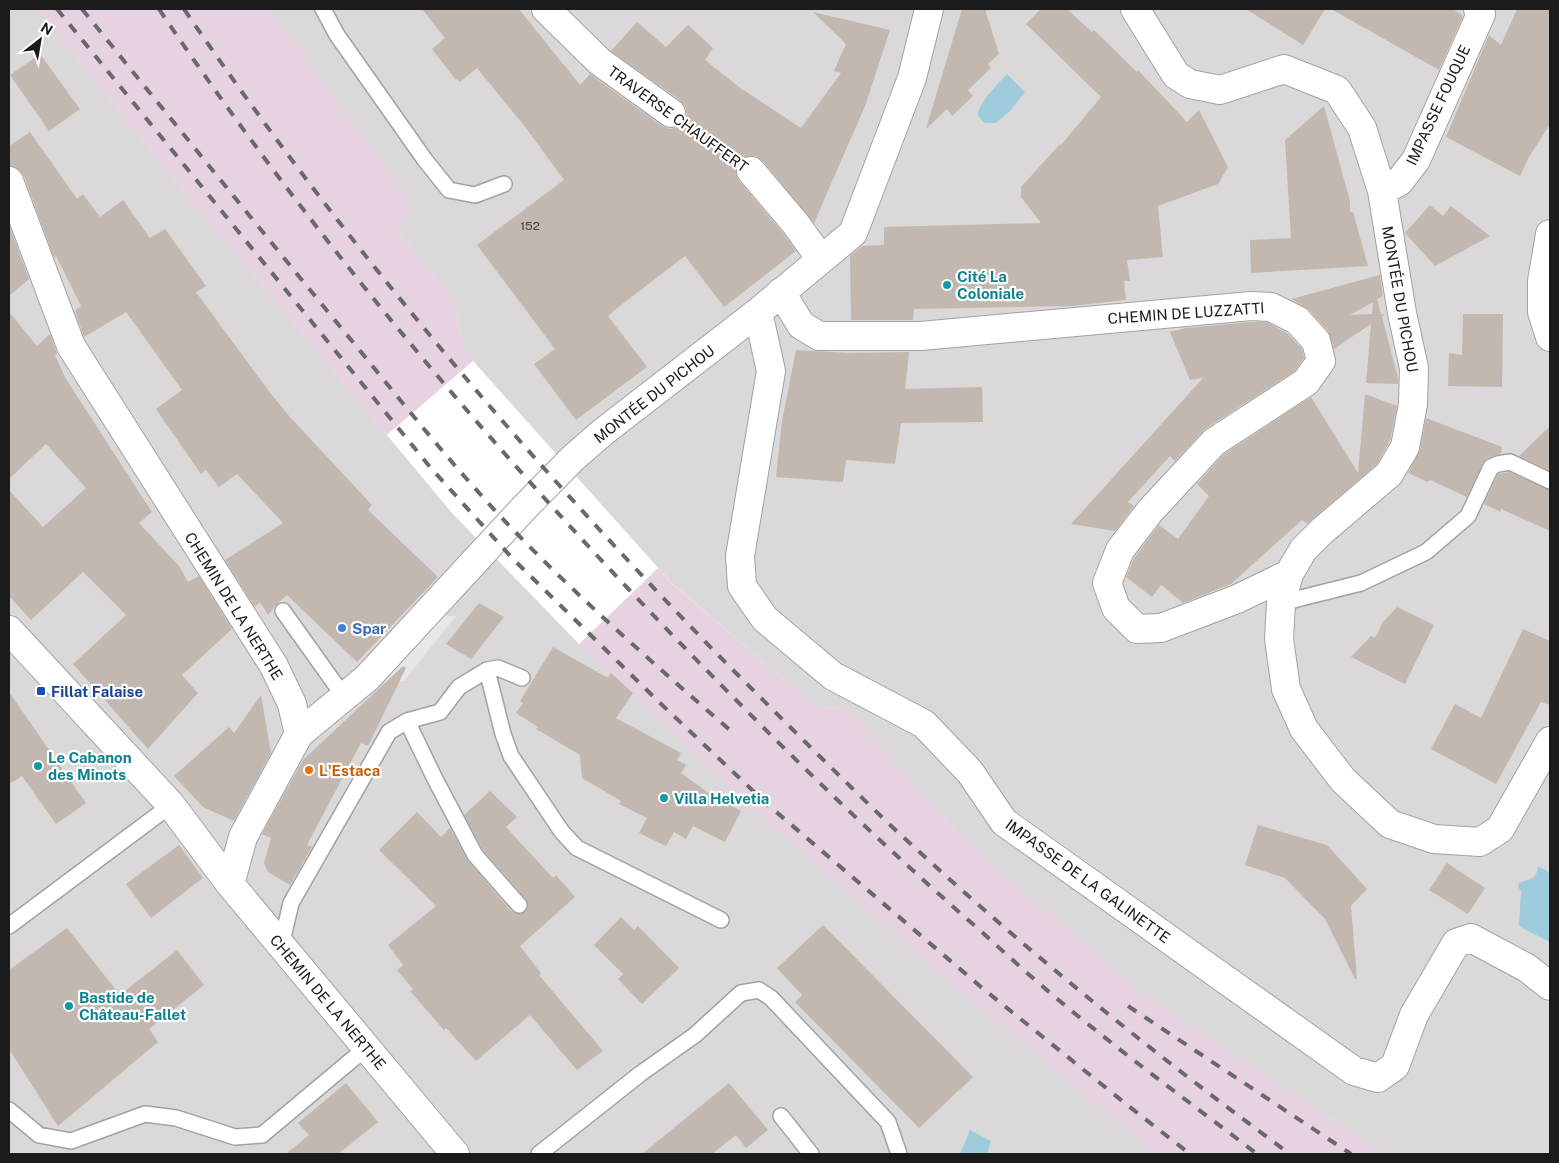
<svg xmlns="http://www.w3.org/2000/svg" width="1559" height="1163" font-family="'Public Sans',sans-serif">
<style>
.residential{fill:#dad8d8}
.industrial{fill:#e7d2e2}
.parking{fill:#e7e7e7}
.water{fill:#9fccdd}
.pier{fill:#fff}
.building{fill:#c2b8b0;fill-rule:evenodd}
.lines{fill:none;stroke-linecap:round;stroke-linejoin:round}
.lane-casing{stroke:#a2a2a2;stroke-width:18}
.street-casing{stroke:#a2a2a2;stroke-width:30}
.path{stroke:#fd7861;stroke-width:3;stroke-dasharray:2.5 2.5;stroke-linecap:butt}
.lane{stroke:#fff;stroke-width:15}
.street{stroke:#fff;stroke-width:28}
.rail{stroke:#696969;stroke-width:4;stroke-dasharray:10 10;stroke-linecap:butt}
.culture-dot{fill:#0f9aa8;stroke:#fff;stroke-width:2}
.shop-dot{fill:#3f7fe0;stroke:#fff;stroke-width:2}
.transit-dot{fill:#1a4fb4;stroke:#fff;stroke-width:2}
.food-dot{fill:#e8710a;stroke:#fff;stroke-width:2}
.labels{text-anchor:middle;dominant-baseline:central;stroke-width:4.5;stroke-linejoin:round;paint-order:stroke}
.number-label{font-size:12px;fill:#454240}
.street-label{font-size:15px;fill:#1b1b1b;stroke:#fff}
.culture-label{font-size:15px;font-weight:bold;fill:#0d838f;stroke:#fff;text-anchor:start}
.shop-label{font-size:15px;font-weight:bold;fill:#366cbe;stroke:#fff;text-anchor:start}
.transit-label{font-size:15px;font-weight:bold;fill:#164399;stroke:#fff;text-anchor:start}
.food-label{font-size:15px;font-weight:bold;fill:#c56008;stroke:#fff;text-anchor:start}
</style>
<rect width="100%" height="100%" fill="#edeae0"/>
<path class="residential" d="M9,9H37L187,196L452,513L594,659L751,807L951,984L1155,1154H9Z
M270,9H1550V1154H1386L1140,991L971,846L847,708L817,707L672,583L465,352L453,300L395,226Z"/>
<path class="industrial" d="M37,9H270L406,195L412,213L395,226L453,300L465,352L671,583L817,707L847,708L971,846L1140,991L1386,1154H1155L951,984L751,807L594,659L452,513L187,196Z"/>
<path class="parking" d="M426,615L456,616L404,681L367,678Z"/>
<path class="water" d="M1007,74L1025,92L1010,111L996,123H984L978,116C977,104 999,83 1007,74Z
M1538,866L1550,873V942L1524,929L1519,925L1521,891L1518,887L1519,883C1529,879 1537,880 1538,866Z
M970,1130L991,1141L987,1154H960Z"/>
<path class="pier" d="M473,361L658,568L579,644L452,513L387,435Z"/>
<path class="building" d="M422,9H519L580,85L590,74L662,126L670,129L678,127L684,122L687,114L685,106L680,100L611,51L637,22L666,47L688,25L713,48L705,60L739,87L801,128L841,73L834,71L846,44L813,12L890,30L865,106L814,223L763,161L756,156H749L741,159L737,165L736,173L739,181L783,233L796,251L724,307L685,256L612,312V313L608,316L647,367L576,420L534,364L555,349L477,245L564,180L526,128L477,68L460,82L457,79L456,80L432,49L445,38Z
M962,9H985L999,54L988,64L991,68L968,90L973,96L952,116L947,109L926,129Z
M1041,9H1067L1092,32L1094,30L1137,72L1138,70L1187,122L1199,110L1228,167L1218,184L1158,206L1163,257L1127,260L1130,281H1124L1126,300L1072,306L914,309L913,320H851L850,256L862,246L884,245V227L1041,223L1021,197V187L1060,144L1061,145L1101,97L1026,24Z
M1246,9H1325L1303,45Z
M1331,9H1453L1463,16L1439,70Z
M1517,9H1550V124L1529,157L1520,176L1446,137L1489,35L1501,45Z
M40,54L80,109L49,131L10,75Z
M1324,106L1350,201V212H1353L1368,266L1251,273L1250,240L1291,238L1285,140Z
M30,132L77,199L83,194L100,217L123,200L150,238L165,229L206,286L196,292L268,390L289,416L372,505L368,510L438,577L357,662L287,595L277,604L268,615L260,602L255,607L225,560L283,523L237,474L219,487L206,470L201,474L156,409L182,390L126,312L84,337L75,311L81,306L56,256L54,258L24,176L18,169L9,166V146Z
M1430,205L1443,216L1451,206L1490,236L1435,266L1405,233Z
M9,225L29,279L9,296Z
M1380,275L1383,296L1377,299L1381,314H1385L1382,317L1398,378V384L1366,383L1371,324L1334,349L1328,331L1308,309L1291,299ZM1373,302L1372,314L1350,315Z
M9,312L37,346L50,334L57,354L55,355L66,379L152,512L139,523L179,566L188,582L199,576L232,629L182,675L198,693L148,749L73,664L126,615L83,572L31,620L9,596V490L43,527L86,488L46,444L9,479Z
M1463,314H1503L1502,387L1448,386L1449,353L1462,355Z
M1251,322H1267L1287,333L1302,349L1304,358L1295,371L1205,429L1175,461L1170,456L1128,502L1134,506L1115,531L1071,524L1203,378L1190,380L1170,332L1186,328Z
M796,350L851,353L909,352L905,389L982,387L983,422L901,423L895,464L846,460L843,482L776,477L782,421Z
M1365,394L1397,406L1390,441L1377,464L1307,524L1302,520L1231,584L1183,603L1161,585L1152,597L1126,577L1134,558L1159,525L1178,539L1209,496L1197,484L1224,454L1311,397L1358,473Z
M1426,418L1502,447L1501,454L1487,458L1483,463L1467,497L1430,480L1428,482L1408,473L1420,450Z
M1550,426V471L1519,456Z
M1509,472L1550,490V531L1501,509V512L1484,504L1498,474Z
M479,603L504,617L471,659L446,644Z
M1397,607L1434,625L1405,684L1351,657L1371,636L1375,638L1383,622Z
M1523,629L1550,641V705L1541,702L1496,784L1431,749L1455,704L1481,718Z
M553,647L608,678L611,673L633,693L616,718L681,753L677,760L686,765L681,773L710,794L741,811L725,842L693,826L686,839L674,832L666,846L639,833L647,818L619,804L621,801L582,778L580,755L536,729L538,727L516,713L523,703L520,701Z
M403,666L406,668L368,746L361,743L307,845L312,847L290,885L268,872L264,863L271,838L262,834L303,760Z
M9,692L86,803L56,824L22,776L9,784Z
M261,695L271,753L234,821L203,807L174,776L229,727L234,733Z
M490,791L517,817L506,827L553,878L556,875L575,897L520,946L541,973L539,975L603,1051L577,1070L530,1015L476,1061L446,1028L444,1030L410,991L413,989L397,970L403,965L388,945L436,906L379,850L417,812L441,837L450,828L468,861L512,912L521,914L528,908V904L526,899L483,850L464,815Z
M1258,825L1327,845L1367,889L1351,906L1357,979H1355L1325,919L1285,878L1245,865Z
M179,845L203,878L151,918L126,884Z
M1447,863L1485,888L1468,914L1429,890Z
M621,917L634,930L638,926L679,968L642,1004L618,979L623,974L594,945Z
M823,925L973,1077L919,1128L795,1002L802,995L777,968Z
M67,928L120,995L177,950L204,985L149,1029L158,1042L58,1126L9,1049V970Z
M346,1083L378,1122L338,1154H286L309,1135L298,1123Z
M729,1083L768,1130L746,1148L736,1135L712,1154H642Z"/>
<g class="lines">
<defs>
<path id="lane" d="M323,9L337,35L425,160L449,190L475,195L504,184
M1281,603L1361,583L1426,552L1468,516L1491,467L1498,464L1510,462L1550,481
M283,611L345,698
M487,670L503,734L511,756L562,832L577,848L721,920
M407,721L434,777L475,855L519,905
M9,926L171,805
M281,946L291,903L389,732L407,721L440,712L459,687L487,670L498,668L522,678
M9,1110L39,1135L71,1141L145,1114L176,1118L235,1137L262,1135L366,1048
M781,1116L811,1154
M539,1154L640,1074L695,1035L741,993L759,990L771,998L888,1122L899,1154"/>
<path id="street" d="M546,9L599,61L671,113
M1135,9L1176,75L1190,84L1220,90L1284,69L1337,90L1362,128L1382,191L1402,313L1414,368L1413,404L1405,447L1389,474L1322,531L1303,550L1289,574L1281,603L1279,639L1286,689L1304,729L1343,780L1390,824L1434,839L1480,842L1500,829L1550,741
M751,171L795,223L821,259
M9,181L71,346L274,666L292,704L299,734L243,837L230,884
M1382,191L1399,182L1416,160L1481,14L1478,9
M1550,234L1542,281V312L1550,337
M781,292L801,325L819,336H921L1251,306L1271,307L1297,320L1316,341L1321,361L1306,382L1214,442L1150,511L1120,550L1107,583L1116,608L1137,629L1161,628L1237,599L1289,574
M758,312L771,371L740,556L742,586L765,619L833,676L924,724L970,772L1004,822L1354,1071L1378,1078L1395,1066L1414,1015L1456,943L1471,938L1527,968L1550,986
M9,630L171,805L230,884L455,1154
M299,734L367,678L524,508L573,458L603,432L758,312L853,233L912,78L929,9"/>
</defs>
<use href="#lane" class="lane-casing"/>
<use href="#street" class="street-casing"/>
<path class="path" d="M697,131L725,151"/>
<use href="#lane" class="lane"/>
<use href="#street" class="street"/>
<path class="rail" d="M57,9L430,467L513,559L660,703L767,804L981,987L1126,1104L1190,1154
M82,9C167,114 252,219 338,324C399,398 458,474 526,543C591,609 661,670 731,731
M159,9C327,259 526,489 738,702C817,782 898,859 983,933C1020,967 1058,1001 1098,1032C1150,1074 1204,1113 1257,1154
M184,9C344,244 528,461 727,664C780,717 833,770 887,822C1013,940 1151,1052 1290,1154
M1128,1006L1351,1154"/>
</g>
<g class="culture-dot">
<circle cx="947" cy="285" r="5"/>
<circle cx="38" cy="766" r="5"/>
<circle cx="664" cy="798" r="5"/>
<circle cx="69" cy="1006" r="5"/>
</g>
<circle class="shop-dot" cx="342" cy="628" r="5"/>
<rect class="transit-dot" x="36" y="686" width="10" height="10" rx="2.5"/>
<circle class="food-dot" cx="309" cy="770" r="5"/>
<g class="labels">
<g class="number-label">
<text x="530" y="226">152</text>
</g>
<g class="street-label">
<text transform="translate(1438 105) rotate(-65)">IMPASSE FOUQUE</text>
<text transform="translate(678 119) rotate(36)">TRAVERSE CHAUFFERT</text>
<text transform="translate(1400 299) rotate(80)">MONTÉE DU PICHOU</text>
<text transform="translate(1186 313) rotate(-4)">CHEMIN DE LUZZATTI</text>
<text transform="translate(654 394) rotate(-38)">MONTÉE DU PICHOU</text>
<text transform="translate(234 606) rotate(58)">CHEMIN DE LA NERTHE</text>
<text transform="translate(1088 881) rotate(36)">IMPASSE DE LA GALINETTE</text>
<text transform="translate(328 1002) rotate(50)">CHEMIN DE LA NERTHE</text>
</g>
<g class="culture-label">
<text x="957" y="276">Cité La<tspan x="957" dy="17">Coloniale</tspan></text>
<text x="48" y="757">Le Cabanon<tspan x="48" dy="17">des Minots</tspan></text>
<text x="674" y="798">Villa Helvetia</text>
<text x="79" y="997">Bastide de<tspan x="79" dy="17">Château-Fallet</tspan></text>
</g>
<g class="shop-label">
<text x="352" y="628">Spar</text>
</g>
<g class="transit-label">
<text x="51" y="691">Fillat Falaise</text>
</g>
<g class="food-label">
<text x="319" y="770">L'Estaca</text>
</g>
</g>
<rect width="1559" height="1163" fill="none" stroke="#1b1b1b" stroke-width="20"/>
<g transform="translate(40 40) rotate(31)" stroke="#ffffff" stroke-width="4" paint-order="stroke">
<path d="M0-4L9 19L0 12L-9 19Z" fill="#1b1b1b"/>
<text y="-8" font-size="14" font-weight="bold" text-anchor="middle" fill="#1b1b1b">N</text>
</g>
</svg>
